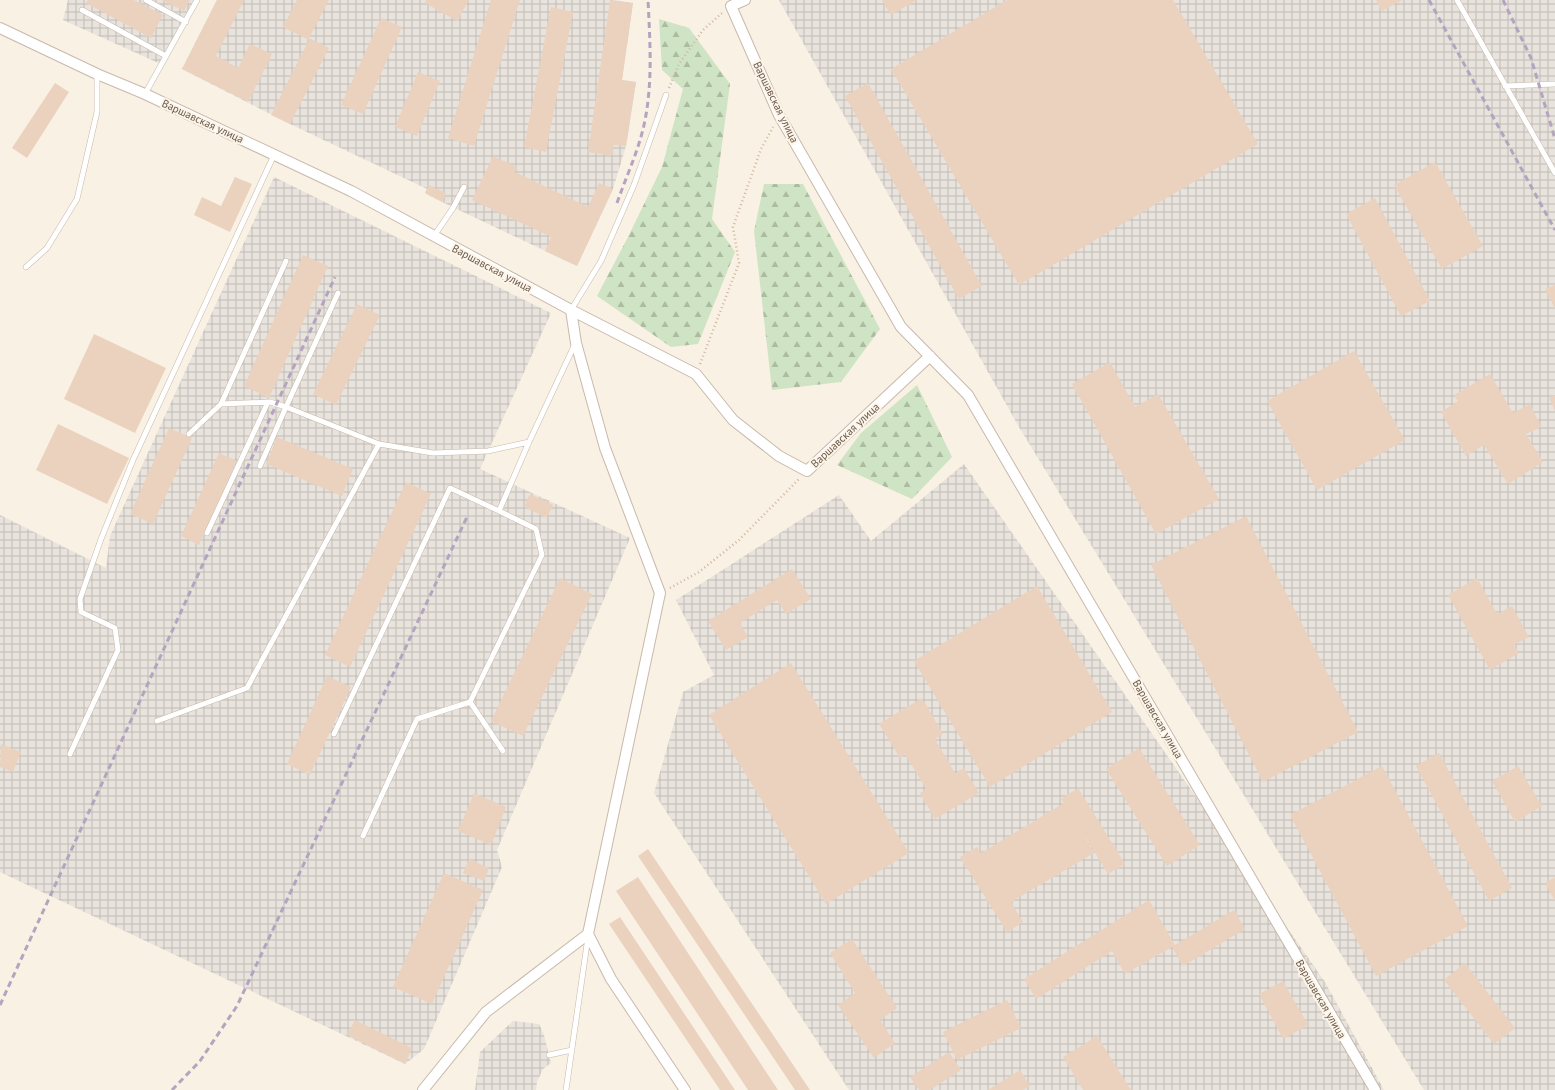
<svg xmlns="http://www.w3.org/2000/svg" width="1555" height="1090" font-family="'PT Sans',sans-serif">
<style>
.industrial{fill:url(#industrial-grid)}
.forest{fill:url(#forest-firs)}
.building{fill:#ebd2be}
.lines{fill:none;stroke-linecap:round;stroke-linejoin:round}
.service-casing{stroke:#c8b9ac;stroke-width:6}
.minor-casing{stroke:#c8b9ac;stroke-width:12}
.path{stroke:#cfb6a2;stroke-width:2.5;stroke-dasharray:1 3;stroke-linecap:butt}
.service{stroke:#fff;stroke-width:5}
.minor{stroke:#fff;stroke-width:10}
.rail{stroke:#b4a4c0;stroke-width:3;stroke-dasharray:6 4;stroke-linecap:butt}
.labels{text-anchor:middle;dominant-baseline:central;stroke-width:4;stroke-linejoin:round;paint-order:stroke}
.street-label{font-size:11px;fill:#6d5a4d;stroke:#fcf5e9}
</style>
<defs>
<pattern id="industrial-grid" width="8" height="8" patternUnits="userSpaceOnUse"><rect width="8" height="8" fill="#e8e3dd"/><path d="M0 4h8M4 0v8" fill="none" stroke="#c0bbb5"/></pattern>
<pattern id="forest-firs" width="22" height="20" patternUnits="userSpaceOnUse"><rect width="22" height="20" fill="#cfe4c4"/><path d="M5 1l3.5 6h-7zM16 11l3.5 6h-7z" fill="#acbca1"/></pattern>
</defs>
<rect width="100%" height="100%" fill="#f9f1e3"/>
<path class="industrial" d="M68,0H195L163,65L63,20Z
M217,0H614L633,3L622,80L636,82L626,146L613,189L577,266L442,202L425,193L427,189L290,124L182,69Z
M779,0H1555V1090H1424L1019,427Z
M274,177L551,313L480,469L630,538L497,850L502,867L424,1049L405,1064L0,872V515L106,568L110,536Z
M964,464L1325,982L1384,1090H849L654,793L683,692L714,675L676,600L839,495L871,541Z
M513,1021L539,1024L544,1035L551,1063L543,1069L537,1082L536,1090H475L480,1052Z"/>
<path class="forest" d="M659,19L689,28L730,84L712,219L735,252L698,344L671,347L597,296L627,239L662,167L683,89L662,70Z
M764,184H803L880,329L841,382L772,390L754,231Z
M917,385L952,457L912,499L837,465L861,433Z"/>
<path class="building" d="M88,0H134L163,15L151,38L86,3Z
M162,0H190L184,11Z
M217,0H244L216,56L238,68L250,44L272,54L248,102L182,69Z
M297,0H329L309,38L329,48L290,124L271,115L309,40L283,27Z
M426,0H469L457,21L425,3Z
M491,0H520L474,146L448,138Z
M610,0L633,3L622,80L636,82L626,146L613,145L612,156L588,152Z
M884,0H917L891,15L882,1Z
M1007,0H1173L1258,144L1019,285L891,69Z
M1376,0H1402L1382,11Z
M551,7L573,12L546,152L524,147Z
M381,18L402,27L363,114L341,105Z
M418,72L440,81L417,136L395,127Z
M55,83L69,92L27,158L12,148Z
M868,83L982,286L959,299L845,96Z
M493,156L517,167L515,172L588,207L599,183L613,189L577,266L545,251L551,237L472,200Z
M1435,162L1483,246L1442,269L1394,185Z
M235,177L252,184L230,232L194,215L202,197L221,206Z
M429,185L446,193L442,202L425,193Z
M1375,198L1430,301L1401,316L1346,214Z
M303,255L328,266L269,398L244,386Z
M1555,285V309L1545,289Z
M357,304L380,315L336,405L313,394Z
M94,334L166,368L135,433L64,399Z
M1354,351L1405,440L1317,490L1267,401Z
M1110,362L1135,407L1158,394L1219,499L1156,534L1072,384Z
M1490,374L1513,413L1530,404L1541,427L1526,434L1543,462L1508,484L1484,445L1466,456L1441,412L1458,401L1454,395Z
M1555,395V411L1549,398Z
M58,424L129,458L107,504L36,470Z
M169,428L192,438L153,524L130,514Z
M277,437L353,469L342,496L266,464Z
M219,453L237,461L199,545L181,536Z
M406,482L431,494L350,667L325,655Z
M530,494L553,505L547,518L524,507Z
M1246,516L1358,732L1263,782L1151,565Z
M792,569L811,599L786,614L777,600L740,623L748,637L726,650L708,621Z
M560,578L592,594L523,736L491,721Z
M1477,578L1497,614L1512,606L1529,637L1514,645L1519,653L1490,670L1448,595Z
M1037,586L1112,712L990,787L914,661Z
M791,663L909,853L826,904L709,715Z
M327,676L351,687L310,775L287,764Z
M922,698L943,734L935,739L955,773L964,768L979,793L935,819L920,793L926,789L905,754L900,758L879,724Z
M1,744L21,752L13,772L0,767Z
M1139,748L1200,845L1167,866L1106,769Z
M1439,753L1512,888L1489,901L1416,766Z
M1382,766L1468,926L1376,976L1290,815Z
M1518,766L1542,806L1515,822L1492,781Z
M1078,788L1125,864L1108,874L1083,833L1094,853L1011,902L1023,922L1007,932L960,857L977,847L981,853L1064,803L1061,799Z
M474,793L506,807L491,845L458,831Z
M648,849L810,1090H795L638,856Z
M469,859L489,868L484,881L463,873Z
M444,873L483,890L432,1004L393,987Z
M638,877L778,1090H748L616,891Z
M1555,877V901L1545,883Z
M1149,900L1175,945L1234,910L1245,929L1183,966L1172,947L1125,974L1112,951L1036,999L1024,979Z
M620,917L735,1090H720L609,924Z
M852,939L897,1008L880,1020L895,1043L874,1058L838,1005L855,993L830,953Z
M1465,963L1515,1028L1494,1044L1444,980Z
M1283,981L1308,1025L1283,1039L1259,994Z
M1007,1000L1021,1028L957,1060L943,1032Z
M355,1020L412,1048L405,1064L347,1035Z
M1097,1036L1131,1090H1083L1063,1057Z
M949,1052L961,1070L930,1090H919L910,1077Z
M1020,1070L1030,1086L1023,1090H988Z"/>
<g class="lines">
<defs>
<path id="service" d="M146,0L186,22
M1457,0L1555,173
M82,10L166,56
M1505,86L1555,84
M145,94L197,0
M434,236L453,208L464,187
M26,267L47,248L77,199L97,112V74
M571,310L601,261L634,185L666,95
M221,404L270,402L286,407L338,293
M189,434L221,404L286,261
M260,466L286,407L379,444L433,453L488,451L529,442
M207,533L268,402
M157,721L247,688L379,444
M334,734L450,488L499,511
M503,751L470,702L542,555L536,529L499,511L529,442L575,344
M70,754L118,650L115,628L81,612L80,599L101,539L133,460L274,155
M363,836L417,719L470,702
M549,1055L572,1050
M566,1090L588,937"/>
<path id="minor" d="M745,0L731,6L779,115L901,327L968,395L1375,1090
M0,28L97,74L145,94L351,191L571,310L696,374L733,420L779,456L807,471L930,356
M588,934L611,979L685,1090
M423,1090L486,1012L588,934L660,593L605,448L576,343L571,310"/>
</defs>
<use href="#service" class="service-casing"/>
<use href="#minor" class="minor-casing"/>
<path class="path" d="M669,88L679,64L703,30L722,13
M700,364L739,263L733,227L761,149L773,127
M670,588L699,572L739,540L799,479"/>
<use href="#service" class="service"/>
<use href="#minor" class="minor"/>
<path class="rail" d="M1429,0L1555,230
M1503,0L1531,58L1555,139
M617,203C626,177 638,152 644,125C653,84 650,42 648,0
M0,1005L335,277
M172,1090L200,1061L237,1006L467,517"/>
</g>
<g class="labels">
<g class="street-label">
<text transform="translate(776 102) rotate(64)">Варшавская улица</text>
<text transform="translate(203 121) rotate(25)">Варшавская улица</text>
<text transform="translate(492 268) rotate(28)">Варшавская улица</text>
<text transform="translate(845 435) rotate(-43)">Варшавская улица</text>
<text transform="translate(1158 719) rotate(60)">Варшавская улица</text>
<text transform="translate(1321 999) rotate(60)">Варшавская улица</text>
</g>
</g>
</svg>
